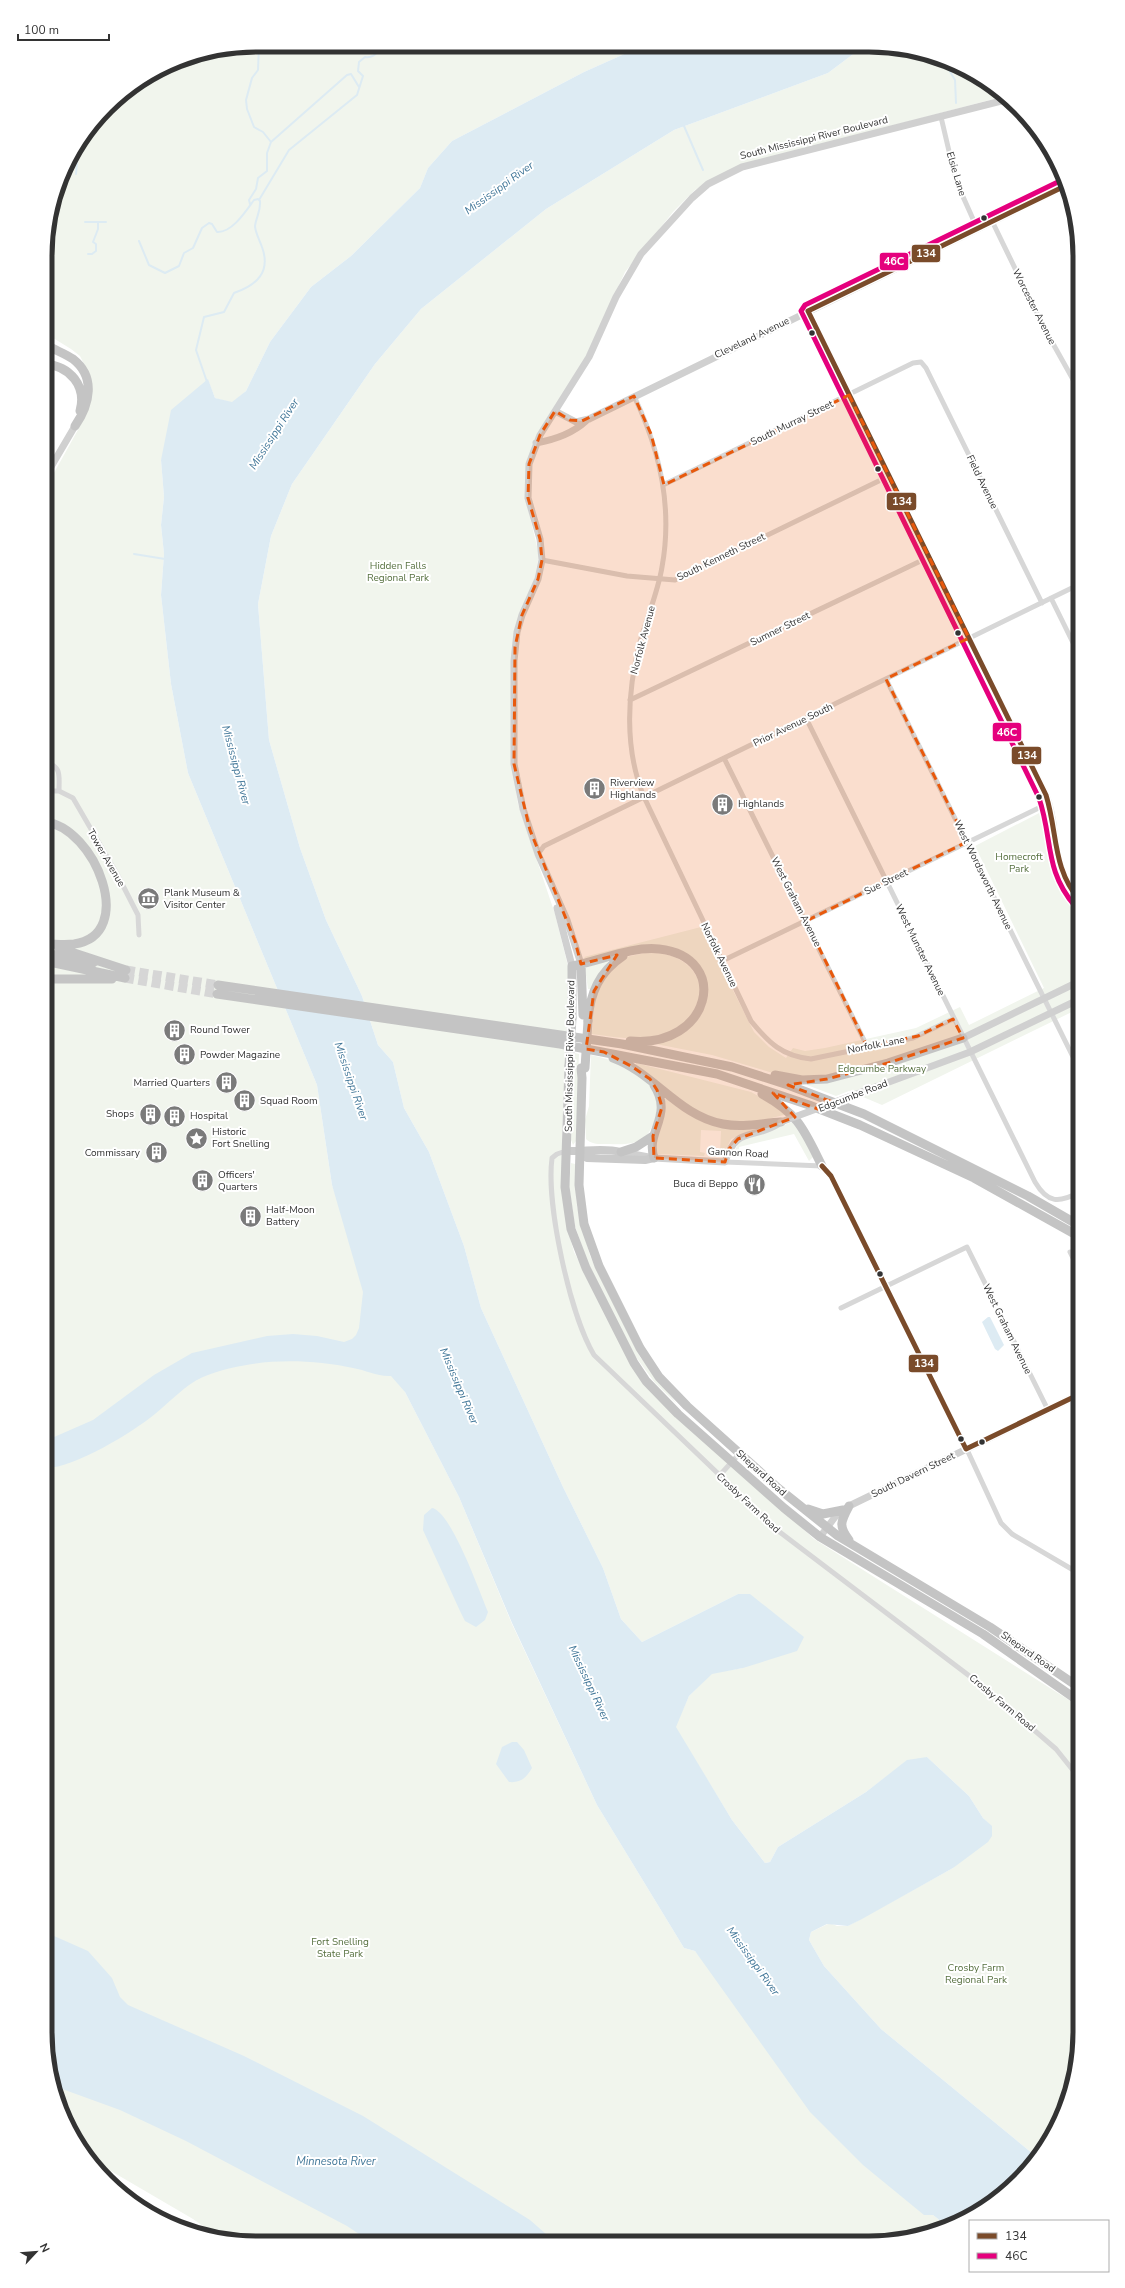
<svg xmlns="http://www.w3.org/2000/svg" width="1125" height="2288" font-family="'Nunito Sans',sans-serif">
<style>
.green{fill:#f1f5ed}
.water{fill:#ddebf3}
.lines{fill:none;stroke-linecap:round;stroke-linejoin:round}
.stream{stroke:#ddebf3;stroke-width:2}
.highway-tunnel{stroke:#d6d6d6;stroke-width:9;stroke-dasharray:9 4.5;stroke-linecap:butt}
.street{stroke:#d7d7d7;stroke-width:5}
.secondary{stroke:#d0d0d0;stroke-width:7}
.primary{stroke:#cacaca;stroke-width:8}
.highway{stroke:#c4c4c4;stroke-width:9}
.secondary-bridge{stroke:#d0d0d0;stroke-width:7}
.highway-bridge{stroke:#c4c4c4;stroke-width:9}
.bus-1-casing{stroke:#fff;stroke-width:8}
.bus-2-casing{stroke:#fff;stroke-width:8}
.bus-1{stroke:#7a4b2a;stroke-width:5}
.bus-2{stroke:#e5007d;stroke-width:5}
.marked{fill:#e8590c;fill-opacity:0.2;stroke:#e8590c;stroke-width:3;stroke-dasharray:8 5;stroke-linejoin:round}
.bus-dot{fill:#333;stroke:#fff;stroke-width:1.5}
.labels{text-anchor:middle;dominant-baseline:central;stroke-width:4;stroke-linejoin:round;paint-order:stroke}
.street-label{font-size:10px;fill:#333;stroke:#fff}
.park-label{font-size:10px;fill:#56703f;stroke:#fff}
.poi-label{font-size:10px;fill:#333;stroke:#fff;text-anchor:start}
.water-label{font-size:11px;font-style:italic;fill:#3f7597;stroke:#fff}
.rim{fill:none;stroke:#333;stroke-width:5}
.line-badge{stroke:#fff;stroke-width:1.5}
.badge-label{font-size:11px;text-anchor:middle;font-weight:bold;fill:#fff}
</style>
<rect width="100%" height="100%" fill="#fff"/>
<path class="green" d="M256,45L640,47L584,72L452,141L428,168L420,188L351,256L311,287L270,342L246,391L232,403L215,398L208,380L161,460L164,497L161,525L164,554L161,595L171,684L188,773L317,1085L332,1185L405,1392L459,1497L512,1624L597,1805L684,1948L695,1951L933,2215L947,2226L936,2232L869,2243L228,2241L222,2239L193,2219L87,2157L80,2149L56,2099L45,2032V489L79,428L86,368L80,356L71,349L45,333V242L67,163L117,98L176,61Z
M860,49H910L962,67L1005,96L830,142L715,177L695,190L673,212L625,272L579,371L528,463V509L539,555L533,587L518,624L511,758L518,804L555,914L569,970L562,1137L567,1227L574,1252L638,1376L814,1539L1080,1707V2045L1069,2100L1038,2158L881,2029L824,1966L809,1940L811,1932L830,1923L837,1926H848L953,1868L991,1826L983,1818L969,1796L927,1757L899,1767L866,1792L778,1847L770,1862L765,1863L732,1820L675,1727L689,1696L712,1673L743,1668L738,1594L642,1642L621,1619L603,1568L563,1487L481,1308L464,1246L429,1152L404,1108L393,1062L378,1045L362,996L326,920L300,848L269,740L258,604L271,536L292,484L375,364L421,309L546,209L674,130L828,73Z
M1043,811L1048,813C1053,825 1050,837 1051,850C1052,871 1064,893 1080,907V1008L882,1105L849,1091L836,1096L807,1085V1083L712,1055L656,1044C681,1033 700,1029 707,999C708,994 708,985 705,981C700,971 683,958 675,949L586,959L584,957L701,927L754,1032L769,1047L786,1058L793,1048L805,1051L825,1048L916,1028L960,1007L969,1025L1044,988L975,846Z
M645,953C709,949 721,1017 662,1035C639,1042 615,1037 592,1034L594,1002L603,979L626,957Z
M609,960L592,989H588L585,968Z
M575,1053L579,1054L576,1141L573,1145L571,1140Z
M591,1055C613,1060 639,1068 652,1088C658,1096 658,1105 656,1114C649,1143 637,1145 609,1144C601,1144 592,1145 586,1139L585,1120L589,1106Z
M636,1063L751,1092L789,1113C761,1123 727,1127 699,1113C680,1103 654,1079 636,1065Z
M667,1098L677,1107L752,1130L731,1139L722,1157L714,1156V1153H720L721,1131L701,1130L700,1152L705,1153L704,1156L658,1154L655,1149L664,1100Z
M795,1121L813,1157L809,1161L794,1134L739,1147L738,1158L732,1156L739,1142Z
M571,1163L575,1164L577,1206L590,1256L640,1357L677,1404L655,1383L633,1353L588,1263L575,1226L569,1186Z"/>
<path class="water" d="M640,47L860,49L828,73L674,130L546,209L421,309L375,364L292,484L271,536L258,604L269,740L300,848L326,920L362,996L378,1045L393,1062L404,1108L429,1152L464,1246L481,1308L563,1487L603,1568L621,1619L642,1642L738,1594H750L804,1637L797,1651L743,1668L712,1674L689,1696L676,1727L732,1820L765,1863L770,1862L778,1847L866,1792L907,1760L927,1757L969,1796L983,1818L992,1826V1836L988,1842L953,1868L862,1919L848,1926L827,1924L811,1932L809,1940L824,1966L881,2029L1038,2158L997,2199L947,2226L933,2215H924L863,2165L810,2112L695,1951L684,1948L597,1805L512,1623L459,1497L405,1392L391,1376C378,1377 366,1370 353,1368C305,1358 250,1358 203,1377C185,1385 171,1401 155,1414C133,1432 73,1469 45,1468V1441L93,1420L154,1375L192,1353L267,1336L293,1334L317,1336L344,1342L352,1339L356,1335L359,1328L363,1292L332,1185L317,1085L188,773L171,684L161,595L164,554L161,525L164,497L161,460L171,410L208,379L215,398L232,402L246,391L270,342L311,287L351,256L420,188L428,168L452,141L584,72Z
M988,1317H990L1004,1345L998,1351L995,1349L982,1322Z
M432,1508C451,1511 480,1593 488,1612L485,1620L476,1627L465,1621L460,1611L423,1530L424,1515Z
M512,1742H517L524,1750L532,1768C526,1778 521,1783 509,1782L496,1764L502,1747Z
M45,1932L88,1951L112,1978L120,1997L128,2005L244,2056L363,2116L530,2220L555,2242H371L347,2226L186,2141L120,2110L54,2086L45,2032Z"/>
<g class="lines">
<path class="stream" d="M931,59L949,70L955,80L956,103
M684,126L703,170
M271,142L347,75L351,74L359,87
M76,174L78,148
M259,200L289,150L357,95L363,76L358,71L359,62L365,57C374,59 378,51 384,46
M250,204L249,200L256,189L258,178L267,171V153L271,142L263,132L254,127L247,109L246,100L252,78L258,70L259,45
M85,222H106
M139,241L149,265L165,273L179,266L184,253L193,248L202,228L209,223L212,224L217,232C232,233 246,211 254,200L258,199L260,201C261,211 256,217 255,226C255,232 260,241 262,247C271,272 257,285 234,293L224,312L204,317L196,350L207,382
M88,254H92L96,251V244L93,242L98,229V222
M134,554L165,559"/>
<path class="highway-tunnel" d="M126,970L218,985
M125,978L217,994"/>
<path class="street" d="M941,117L956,181L977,228
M1064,186L1071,201
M992,221L1042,324L1080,392
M634,396C660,450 673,507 662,567C658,592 647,617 640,642C627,692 624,749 644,797L751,1021C769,1043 782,1056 811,1059L913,1038L953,1019
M663,485L913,363L921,362L926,368L1042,603
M542,560L627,576L675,580L889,476
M1051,598L1080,657
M886,679L1080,1071
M630,700L929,557
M806,718L1035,1182C1048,1204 1059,1203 1080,1192
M724,758L867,1046
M45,761C62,768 59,774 59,791
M45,791H59L73,798L117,874L138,915L139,935
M538,854L544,846L1080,584
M722,961L1049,803
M566,1151L557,1154L552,1158C546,1204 570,1315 594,1355L777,1530L984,1687L1056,1749L1080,1779
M725,1162L822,1166L827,1170L963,1441L1001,1523L1012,1534L1080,1574
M1070,1252L1080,1272
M841,1308L967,1247L1048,1410
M719,1476L740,1453
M162,2219L171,2224"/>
<path class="secondary" d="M808,311L1046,795C1061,832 1047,870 1080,901
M555,411L576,422L589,419L1067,185
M536,443C553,440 573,433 586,421
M45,477L75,426
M557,908L572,966
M581,964L567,920L538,854L523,809L514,764V661L517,632L522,615L538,579L542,560L540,539L528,498L529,464L540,435L589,357L616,297L641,254L692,198L708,184L742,167L1009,99
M963,1038L1080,981
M862,1092L970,1052L1080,999
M622,1152L654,1158L725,1162C736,1126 752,1140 778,1124
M820,1537L835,1517L849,1506L1080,1394"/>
<path class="primary" d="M566,1151C584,1152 602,1147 621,1152
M579,1152L587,1158L645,1160L654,1158"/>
<path class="highway" d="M45,344C54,350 64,353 73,359C96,377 90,404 75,426
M45,364C70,366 87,386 80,411
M45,822C95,827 138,935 74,944C65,945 55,944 46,944
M59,948L126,970
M45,953L93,963
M45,961L125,978
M581,964L583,1015
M45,979H112
M218,985L622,1044L732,1067L788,1085L864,1114L1028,1196L1080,1226
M217,994L560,1044L717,1074L809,1105L860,1125L974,1178L1080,1237
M572,1018V966C600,961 631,946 659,949C732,957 711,1049 630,1041
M588,1021C590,993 599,972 623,956
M613,1058C654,1073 679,1116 723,1124C743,1128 762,1123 781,1122
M569,1066L565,1187L571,1229L586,1268L634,1363L646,1381L678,1414L784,1508L820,1537L983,1634L1080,1702
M581,1068L582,1078L579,1185L584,1224L599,1266L640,1348L659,1377L687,1406L778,1488L838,1536L990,1627L1080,1688
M775,1075L802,1080L827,1079L888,1063L963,1038
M654,1085C674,1116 645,1131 654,1158
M762,1094C799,1114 804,1130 822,1166
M621,1152L636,1147L653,1136
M849,1506C841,1521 838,1526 849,1540
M808,1509L823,1514L843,1510"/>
<path class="secondary-bridge" d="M781,1122L862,1092"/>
<path class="highway-bridge" d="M569,1066L572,1018
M585,1068L588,1021"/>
<defs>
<path id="bus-1" d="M1067,185L808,311L1046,795C1058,834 1052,868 1080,901
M822,1166L831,1176L966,1449L1080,1394"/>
<path id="bus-2" d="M1064,179L805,305L801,311L1039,798C1053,839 1044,870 1075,906"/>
</defs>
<use href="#bus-1" class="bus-1-casing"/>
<use href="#bus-2" class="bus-2-casing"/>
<use href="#bus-1" class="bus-1"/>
<use href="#bus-2" class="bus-2"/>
</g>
<path class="marked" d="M849,395L969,638L886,679L967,842L806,921L867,1046L918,1036L953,1019L963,1038L888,1063L827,1079L788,1085L835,1103L818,1109L773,1093L795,1117L738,1139L729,1149L725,1162L654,1158L653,1136L662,1107L657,1090L650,1079L631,1066L604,1052L586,1049L594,991L617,955L581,964L575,941L530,830L514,764L515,647L522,615L538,579L542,560L540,539L528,498L529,464L540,435L555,411L570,420L582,421L634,396L651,434L664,485Z"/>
<defs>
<symbol id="building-disc" viewBox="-11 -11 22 22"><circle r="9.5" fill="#7a7a7a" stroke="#fff"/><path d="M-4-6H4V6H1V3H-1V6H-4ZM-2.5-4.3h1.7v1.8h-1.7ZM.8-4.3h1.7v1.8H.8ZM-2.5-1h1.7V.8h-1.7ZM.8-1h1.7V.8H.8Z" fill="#fff"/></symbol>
<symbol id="museum-disc" viewBox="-11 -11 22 22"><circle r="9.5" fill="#7a7a7a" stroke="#fff"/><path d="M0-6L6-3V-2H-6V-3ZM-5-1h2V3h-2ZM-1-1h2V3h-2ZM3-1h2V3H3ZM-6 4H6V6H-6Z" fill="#fff"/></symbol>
<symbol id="sight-disc" viewBox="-11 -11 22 22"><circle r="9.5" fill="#7a7a7a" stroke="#fff"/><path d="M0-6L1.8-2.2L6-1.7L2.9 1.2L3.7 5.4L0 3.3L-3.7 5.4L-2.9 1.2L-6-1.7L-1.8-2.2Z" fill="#fff"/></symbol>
<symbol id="restaurant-disc" viewBox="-11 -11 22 22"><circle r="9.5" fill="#7a7a7a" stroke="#fff"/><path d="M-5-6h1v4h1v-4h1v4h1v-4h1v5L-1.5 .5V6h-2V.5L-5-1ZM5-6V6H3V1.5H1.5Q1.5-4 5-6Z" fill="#fff"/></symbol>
</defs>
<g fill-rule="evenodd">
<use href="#building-disc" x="582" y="776" width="25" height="25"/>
<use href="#building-disc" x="710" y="792" width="25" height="25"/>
<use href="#museum-disc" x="136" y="886" width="25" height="25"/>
<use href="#building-disc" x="162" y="1018" width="25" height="25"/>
<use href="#building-disc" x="172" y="1042" width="25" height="25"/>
<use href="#building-disc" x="214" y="1070" width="25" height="25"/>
<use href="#building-disc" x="232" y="1088" width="25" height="25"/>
<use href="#building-disc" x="138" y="1102" width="25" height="25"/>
<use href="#building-disc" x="162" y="1104" width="25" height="25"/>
<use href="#sight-disc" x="184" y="1126" width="25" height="25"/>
<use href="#building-disc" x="144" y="1140" width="25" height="25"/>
<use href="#building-disc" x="190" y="1168" width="25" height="25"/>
<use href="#restaurant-disc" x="742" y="1172" width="25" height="25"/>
<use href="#building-disc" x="238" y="1204" width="25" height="25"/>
</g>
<g class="bus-dot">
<circle cx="984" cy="218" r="3.5"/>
<circle cx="812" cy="333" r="3.5"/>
<circle cx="878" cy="469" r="3.5"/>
<circle cx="958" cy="633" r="3.5"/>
<circle cx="1039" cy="797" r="3.5"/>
<circle cx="880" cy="1274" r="3.5"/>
<circle cx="961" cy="1439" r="3.5"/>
<circle cx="982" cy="1442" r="3.5"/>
</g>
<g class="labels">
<g class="street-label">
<text transform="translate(814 138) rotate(-14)">South Mississippi River Boulevard</text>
<text transform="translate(956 174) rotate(73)">Elsie Lane</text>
<text transform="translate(1034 307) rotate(63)">Worcester Avenue</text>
<text transform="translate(752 338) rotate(-26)">Cleveland Avenue</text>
<text transform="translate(792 423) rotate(-26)">South Murray Street</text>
<text transform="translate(982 482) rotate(64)">Field Avenue</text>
<text transform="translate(721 557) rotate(-26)">South Kenneth Street</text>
<text transform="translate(780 629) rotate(-26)">Sumner Street</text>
<text transform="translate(643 640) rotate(-75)">Norfolk Avenue</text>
<text transform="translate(793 725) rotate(-26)">Prior Avenue South</text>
<text transform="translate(106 858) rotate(60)">Tower Avenue</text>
<text transform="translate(983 875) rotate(64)">West Wordsworth Avenue</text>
<text transform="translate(886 882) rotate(-26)">Sue Street</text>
<text transform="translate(796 902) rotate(63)">West Graham Avenue</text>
<text transform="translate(920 950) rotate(64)">West Munster Avenue</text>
<text transform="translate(719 955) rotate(64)">Norfolk Avenue</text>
<text transform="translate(876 1045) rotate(-11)">Norfolk Lane</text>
<text transform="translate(570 1056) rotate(-89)">South Mississippi River Boulevard</text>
<text transform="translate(853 1096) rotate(-21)">Edgcumbe Road</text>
<text transform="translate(738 1153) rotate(3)">Gannon Road</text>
<text transform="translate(1007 1329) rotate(64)">West Graham Avenue</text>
<text transform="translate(761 1473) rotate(42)">Shepard Road</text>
<text transform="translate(913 1475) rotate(-26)">South Davern Street</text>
<text transform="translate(748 1503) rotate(43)">Crosby Farm Road</text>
<text transform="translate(1028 1652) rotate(35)">Shepard Road</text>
<text transform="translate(1002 1703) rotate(40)">Crosby Farm Road</text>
</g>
<g class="park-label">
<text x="398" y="566">Hidden Falls<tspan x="398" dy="12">Regional Park</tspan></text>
<text x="1019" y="857">Homecroft<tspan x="1019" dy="12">Park</tspan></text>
<text x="882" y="1069">Edgcumbe Parkway</text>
<text x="340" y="1942">Fort Snelling<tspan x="340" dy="12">State Park</tspan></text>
<text x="976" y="1968">Crosby Farm<tspan x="976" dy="12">Regional Park</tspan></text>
</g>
<g class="poi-label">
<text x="610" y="783">Riverview<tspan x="610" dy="12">Highlands</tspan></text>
<text x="738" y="804">Highlands</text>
<text x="164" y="893">Plank Museum &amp;<tspan x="164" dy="12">Visitor Center</tspan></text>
<text x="190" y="1030">Round Tower</text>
<text x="200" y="1055">Powder Magazine</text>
<text x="210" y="1083" text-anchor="end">Married Quarters</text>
<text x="260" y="1101">Squad Room</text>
<text x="134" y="1114" text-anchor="end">Shops</text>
<text x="190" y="1116">Hospital</text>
<text x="212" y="1132">Historic<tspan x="212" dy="12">Fort Snelling</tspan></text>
<text x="140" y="1153" text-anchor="end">Commissary</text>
<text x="218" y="1175">Officers'<tspan x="218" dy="12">Quarters</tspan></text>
<text x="738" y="1184" text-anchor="end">Buca di Beppo</text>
<text x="266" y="1210">Half-Moon<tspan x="266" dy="12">Battery</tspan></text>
</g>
<g class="water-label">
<text transform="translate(499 188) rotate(-36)">Mississippi River</text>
<text transform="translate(274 434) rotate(-57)">Mississippi River</text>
<text transform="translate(236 765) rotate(75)">Mississippi River</text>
<text transform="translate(351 1081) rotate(71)">Mississippi River</text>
<text transform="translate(459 1386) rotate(67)">Mississippi River</text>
<text transform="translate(589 1683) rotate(65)">Mississippi River</text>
<text transform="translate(753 1961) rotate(54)">Mississippi River</text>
<text x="336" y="2161">Minnesota River</text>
</g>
</g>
<path d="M0 0H1125V2288H0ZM256 52H869A204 204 0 0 1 1073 256V2032A204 204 0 0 1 869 2236H256A204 204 0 0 1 52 2032V256A204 204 0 0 1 256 52Z" fill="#fff" fill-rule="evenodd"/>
<path class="rim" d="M256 52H869A204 204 0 0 1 1073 256V2032A204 204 0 0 1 869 2236H256A204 204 0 0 1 52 2032V256A204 204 0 0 1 256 52Z"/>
<g class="line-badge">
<rect x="911" y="244" width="30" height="19" rx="4" fill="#7a4b2a"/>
<rect x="879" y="252" width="30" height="19" rx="4" fill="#e5007d"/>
<rect x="886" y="492" width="31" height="19" rx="4" fill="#7a4b2a"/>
<rect x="992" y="722" width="30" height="20" rx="4" fill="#e5007d"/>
<rect x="1011" y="746" width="31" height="19" rx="4" fill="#7a4b2a"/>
<rect x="908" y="1354" width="31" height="19" rx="4" fill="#7a4b2a"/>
</g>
<g class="badge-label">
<text x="926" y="257">134</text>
<text x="894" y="265">46C</text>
<text x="902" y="505">134</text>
<text x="1007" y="736">46C</text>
<text x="1027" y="759">134</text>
<text x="924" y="1367">134</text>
</g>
<rect x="969" y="2220" width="140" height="52" fill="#ffffff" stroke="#adadad"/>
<rect x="977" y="2233" width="20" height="6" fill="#7a4b2a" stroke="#adadad"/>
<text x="1005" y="2240" font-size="12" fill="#333333">134</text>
<rect x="977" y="2253" width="20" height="6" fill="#e5007d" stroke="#adadad"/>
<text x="1005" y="2260" font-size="12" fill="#333333">46C</text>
<g transform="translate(36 2252) rotate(64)" stroke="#ffffff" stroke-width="3" paint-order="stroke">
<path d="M0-3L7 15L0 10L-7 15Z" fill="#333333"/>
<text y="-6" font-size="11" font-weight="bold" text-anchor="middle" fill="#333333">N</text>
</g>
<path d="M18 34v6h91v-6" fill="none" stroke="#333333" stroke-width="2"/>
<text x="24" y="34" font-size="12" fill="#333333" stroke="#ffffff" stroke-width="3" paint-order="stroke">100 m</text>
</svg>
